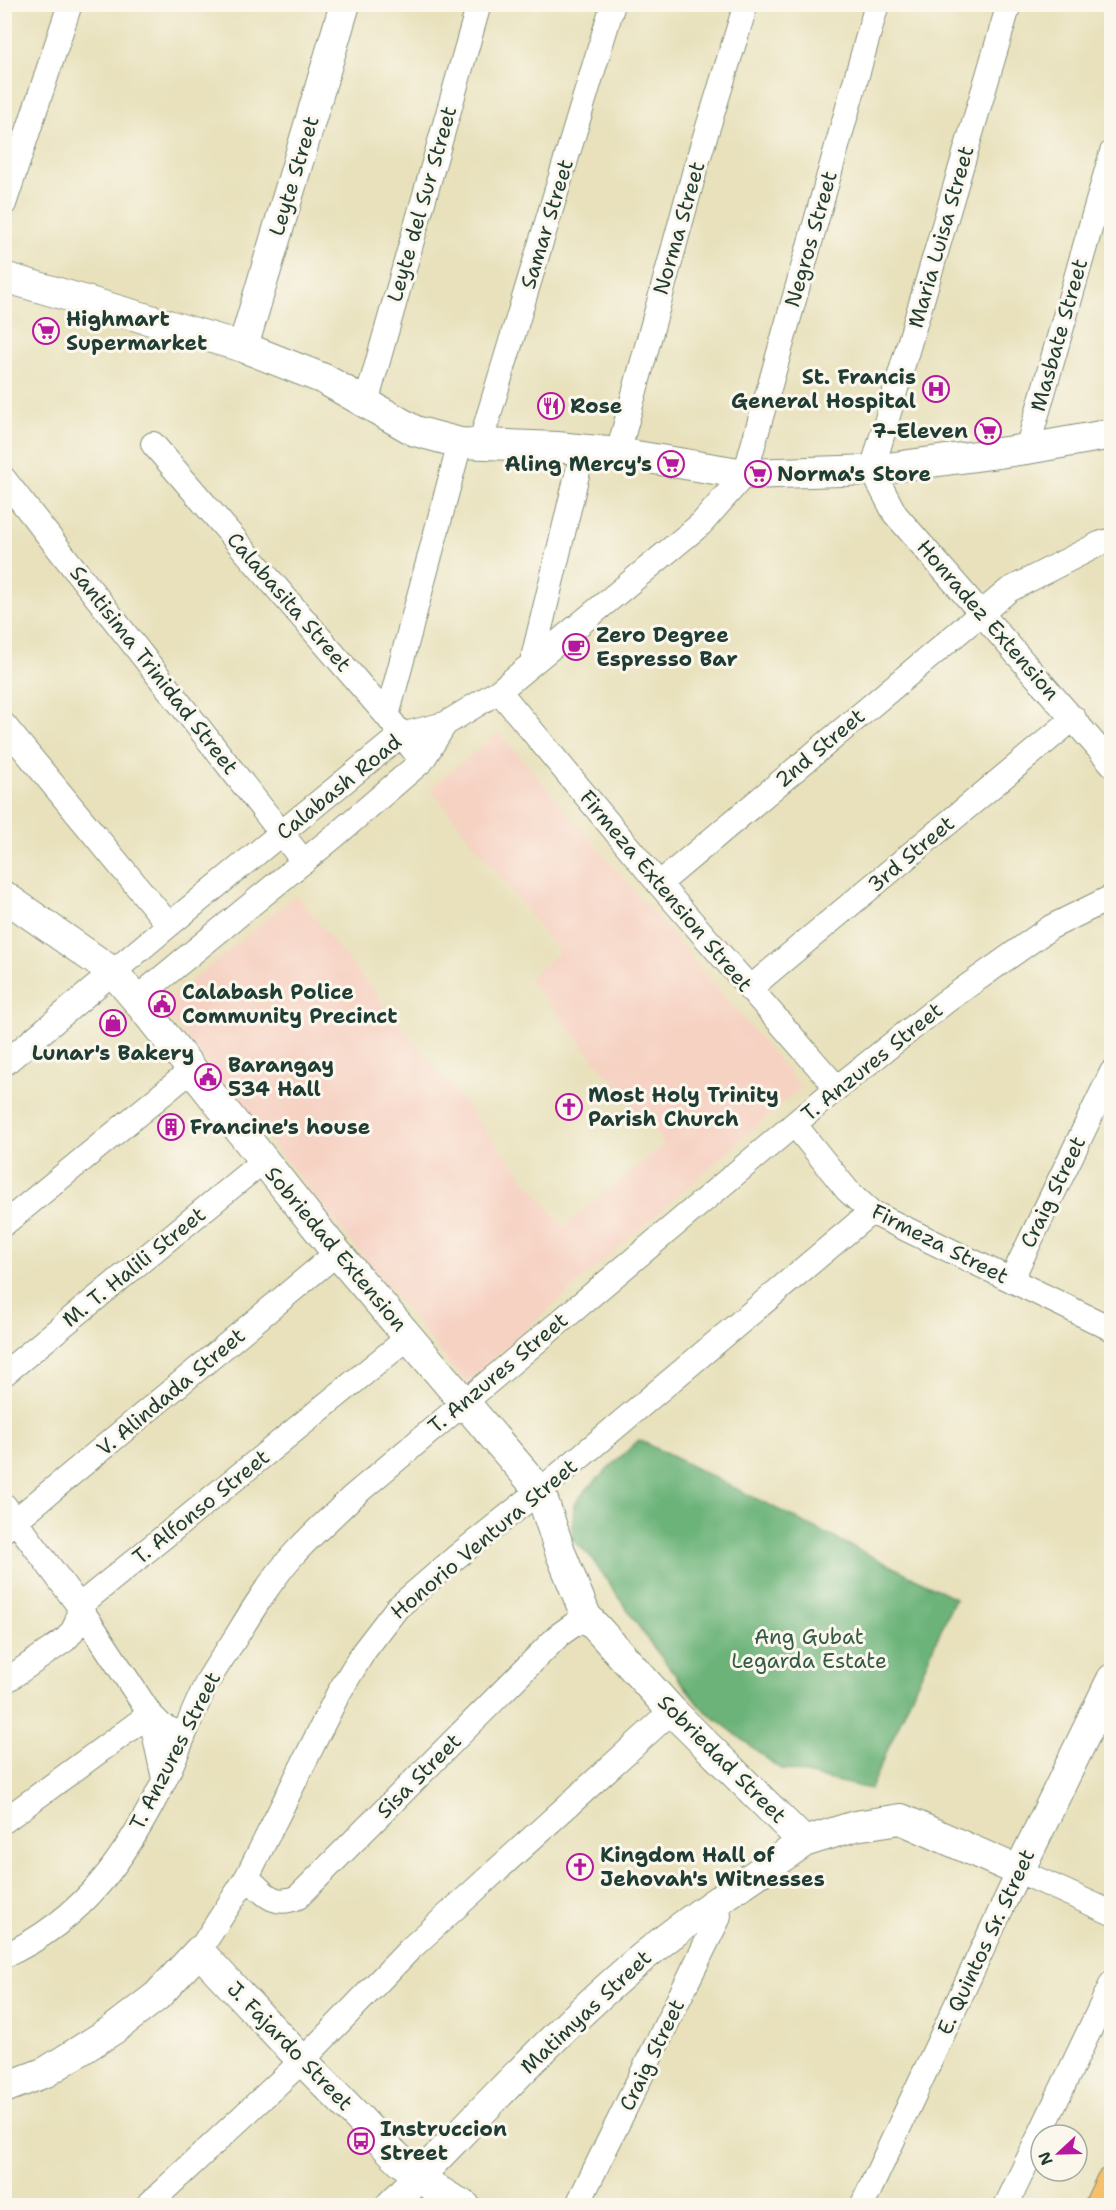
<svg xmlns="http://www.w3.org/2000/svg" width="1116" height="2210" font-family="'Shantell Sans',sans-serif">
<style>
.built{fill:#f6d2c3}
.forest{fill:#6cb379;stroke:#467856;stroke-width:1.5}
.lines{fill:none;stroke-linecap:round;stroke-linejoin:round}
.minor-casing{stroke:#848f78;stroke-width:26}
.tertiary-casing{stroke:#848f78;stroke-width:32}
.motorway-casing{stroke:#848f78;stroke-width:35}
.minor{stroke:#fff;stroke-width:24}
.tertiary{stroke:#fff;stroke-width:30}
.motorway{stroke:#f6c06b;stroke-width:33}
.labels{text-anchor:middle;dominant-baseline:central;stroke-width:6;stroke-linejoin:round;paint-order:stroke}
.street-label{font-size:21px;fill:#1f3d34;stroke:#fbf7ec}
.poi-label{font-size:21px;font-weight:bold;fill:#1f3d34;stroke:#fbf7ec;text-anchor:start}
.park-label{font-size:21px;fill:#345b46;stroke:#fbf7ec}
</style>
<rect width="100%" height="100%" fill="#fbf7ec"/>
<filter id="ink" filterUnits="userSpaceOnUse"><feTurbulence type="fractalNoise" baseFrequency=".0167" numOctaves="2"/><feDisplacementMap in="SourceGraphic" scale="12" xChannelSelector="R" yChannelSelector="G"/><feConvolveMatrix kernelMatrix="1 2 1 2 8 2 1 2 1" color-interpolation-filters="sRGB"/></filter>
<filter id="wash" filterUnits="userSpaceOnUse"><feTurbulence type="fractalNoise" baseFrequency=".008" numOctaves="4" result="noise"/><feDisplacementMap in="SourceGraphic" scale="24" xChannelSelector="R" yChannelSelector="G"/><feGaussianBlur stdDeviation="1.35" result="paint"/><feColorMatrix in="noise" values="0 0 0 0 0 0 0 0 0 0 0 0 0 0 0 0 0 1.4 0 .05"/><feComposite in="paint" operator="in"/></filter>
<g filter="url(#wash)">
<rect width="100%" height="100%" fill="#e8e1bc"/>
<path class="built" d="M499,732L801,1087L465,1383L161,1006L296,895L564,1227L664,1144L528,979L559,952L430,788Z"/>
<path class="forest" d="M639,1440L955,1598L870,1789L779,1768L702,1708L651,1644L590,1556L572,1539L574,1504L588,1488Z"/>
</g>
<g filter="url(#ink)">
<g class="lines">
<defs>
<path id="minor" d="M1009,4L872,470L895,514L1112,764
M4,204L70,4
M366,403L479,4
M153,444L387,716L422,761
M480,444L613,4
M1027,449L1112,152
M618,453L696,166L746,4
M4,479L304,862
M532,662L583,450
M499,691L659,884L837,1088
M387,716L460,443
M4,725L169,925
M659,884L1009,590L1099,544L1112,540
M749,989L1074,718
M136,999L336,835L422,761L445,724
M4,1064L169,925L401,735L445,724L499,691L701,524L745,474L877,4
M795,1125L847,1190L871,1212L1112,1329
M4,1224L193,1069
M1011,1280L1112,1072
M4,1374L263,1161
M4,1505L79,1606L150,1714L162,1726L184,1735
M4,1530L337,1253
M4,1682L65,1640C76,1629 78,1621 79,1606L409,1337
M4,1821L150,1714L164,1779
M247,1877C264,1893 273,1908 298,1897L559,1635L586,1616
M199,1951L247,1877L338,1694L364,1651L397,1608L455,1558L548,1484L871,1212
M4,1956C85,1919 127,1856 165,1779C181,1746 192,1711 209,1679C217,1665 227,1651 236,1637C253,1609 271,1580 293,1555C311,1535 332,1517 351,1498L837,1088L945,1002L1051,927L1112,897
M147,2206L302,2061L410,1949L672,1711
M577,2206L718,1919L719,1915L714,1903
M862,2206L1019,1871L1112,1913
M1006,2206L1112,1983"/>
<path id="tertiary" d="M4,277L243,347L324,379L415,431L460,443L557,447L618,453L745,474L872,470L1027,449L1112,434
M243,347L345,4
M4,896L114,973L136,999L337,1253L540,1491L561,1554L586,1616L672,1711L804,1842L855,1826L901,1819L1019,1871L1112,1679
M4,2088L46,2072L114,2029L157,1996L199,1951C249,2005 299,2058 351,2110C388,2148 416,2182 465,2206
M390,2206C471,2124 549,2037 637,1962C689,1918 747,1881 804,1842"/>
<path id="motorway" d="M1101,2206L1112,2183"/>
</defs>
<use href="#minor" class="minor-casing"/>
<use href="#tertiary" class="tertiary-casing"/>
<use href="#motorway" class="motorway-casing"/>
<use href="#minor" class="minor"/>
<use href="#tertiary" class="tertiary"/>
<use href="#motorway" class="motorway"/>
</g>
</g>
<defs>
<symbol id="supermarket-ring" viewBox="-11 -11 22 22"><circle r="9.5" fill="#fbf7ec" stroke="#b5179e" stroke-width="1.5"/><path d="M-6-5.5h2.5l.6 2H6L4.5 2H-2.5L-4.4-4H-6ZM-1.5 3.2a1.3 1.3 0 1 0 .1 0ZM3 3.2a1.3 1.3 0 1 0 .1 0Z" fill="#b5179e"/></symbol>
<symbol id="hospital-ring" viewBox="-11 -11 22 22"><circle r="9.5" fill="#fbf7ec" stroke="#b5179e" stroke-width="1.5"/><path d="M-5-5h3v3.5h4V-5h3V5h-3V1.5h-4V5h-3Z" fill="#b5179e"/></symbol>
<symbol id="restaurant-ring" viewBox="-11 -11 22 22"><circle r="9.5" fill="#fbf7ec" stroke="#b5179e" stroke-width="1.5"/><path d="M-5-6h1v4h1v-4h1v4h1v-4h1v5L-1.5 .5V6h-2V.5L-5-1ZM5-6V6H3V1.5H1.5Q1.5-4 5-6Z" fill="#b5179e"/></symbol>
<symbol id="cafe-ring" viewBox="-11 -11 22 22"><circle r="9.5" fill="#fbf7ec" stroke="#b5179e" stroke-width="1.5"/><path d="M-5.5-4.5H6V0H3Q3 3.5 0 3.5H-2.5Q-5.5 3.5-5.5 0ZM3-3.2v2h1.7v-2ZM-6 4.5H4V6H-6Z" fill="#b5179e"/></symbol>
<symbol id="civic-ring" viewBox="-11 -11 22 22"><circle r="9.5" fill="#fbf7ec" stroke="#b5179e" stroke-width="1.5"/><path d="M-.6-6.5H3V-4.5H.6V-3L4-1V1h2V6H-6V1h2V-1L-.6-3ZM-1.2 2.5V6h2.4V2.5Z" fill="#b5179e"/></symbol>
<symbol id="shop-ring" viewBox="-11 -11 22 22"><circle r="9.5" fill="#fbf7ec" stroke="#b5179e" stroke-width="1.5"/><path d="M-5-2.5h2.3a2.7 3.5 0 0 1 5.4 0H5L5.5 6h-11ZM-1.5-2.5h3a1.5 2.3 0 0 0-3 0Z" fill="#b5179e"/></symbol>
<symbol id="church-ring" viewBox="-11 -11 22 22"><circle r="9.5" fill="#fbf7ec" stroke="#b5179e" stroke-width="1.5"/><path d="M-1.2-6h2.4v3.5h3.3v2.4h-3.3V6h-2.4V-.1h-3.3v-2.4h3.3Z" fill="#b5179e"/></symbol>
<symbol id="building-ring" viewBox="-11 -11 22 22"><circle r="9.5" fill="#fbf7ec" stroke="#b5179e" stroke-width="1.5"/><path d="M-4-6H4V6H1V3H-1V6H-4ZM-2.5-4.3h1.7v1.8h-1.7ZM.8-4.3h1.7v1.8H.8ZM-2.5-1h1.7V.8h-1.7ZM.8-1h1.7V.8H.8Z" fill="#b5179e"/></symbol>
<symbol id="bus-ring" viewBox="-11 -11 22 22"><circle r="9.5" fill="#fbf7ec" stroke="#b5179e" stroke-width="1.5"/><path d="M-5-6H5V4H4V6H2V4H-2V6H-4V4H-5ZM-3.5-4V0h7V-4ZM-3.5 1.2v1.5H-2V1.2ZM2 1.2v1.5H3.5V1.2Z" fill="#b5179e"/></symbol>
</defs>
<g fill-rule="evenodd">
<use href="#supermarket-ring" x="31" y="316" width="30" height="30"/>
<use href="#hospital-ring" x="921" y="374" width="30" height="30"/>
<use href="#restaurant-ring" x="536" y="391" width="30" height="30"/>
<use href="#supermarket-ring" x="973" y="416" width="30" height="30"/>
<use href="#supermarket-ring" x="656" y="449" width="30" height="30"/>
<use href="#supermarket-ring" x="743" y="459" width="30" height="30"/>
<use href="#cafe-ring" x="561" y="632" width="30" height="30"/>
<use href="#civic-ring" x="147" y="989" width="30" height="30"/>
<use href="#shop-ring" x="98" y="1008" width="30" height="30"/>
<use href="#civic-ring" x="193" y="1062" width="30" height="30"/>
<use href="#church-ring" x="554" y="1092" width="30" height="30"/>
<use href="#building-ring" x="156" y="1112" width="30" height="30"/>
<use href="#church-ring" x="565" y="1852" width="30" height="30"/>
<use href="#bus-ring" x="346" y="2126" width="30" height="30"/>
</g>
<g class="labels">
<g class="street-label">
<text transform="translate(294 176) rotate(-73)">Leyte Street</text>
<text transform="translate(422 204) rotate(-74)">Leyte del Sur Street</text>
<text transform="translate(547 224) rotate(-73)">Samar Street</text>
<text transform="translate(679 228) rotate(-74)">Norma Street</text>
<text transform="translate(941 237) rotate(-74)">Maria Luisa Street</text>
<text transform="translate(811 239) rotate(-74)">Negros Street</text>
<text transform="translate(1059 335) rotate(-74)">Masbate Street</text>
<text transform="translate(289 602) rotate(49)">Calabasita Street</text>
<text transform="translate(988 620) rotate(49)">Honradez Extension</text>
<text transform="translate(154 670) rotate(52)">Santisima Trinidad Street</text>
<text transform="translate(820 748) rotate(-40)">2nd Street</text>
<text transform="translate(339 787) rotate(-39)">Calabash Road</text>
<text transform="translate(911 854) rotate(-40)">3rd Street</text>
<text transform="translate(666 891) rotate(50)">Firmeza Extension Street</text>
<text transform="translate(872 1062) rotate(-39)">T. Anzures Street</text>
<text transform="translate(1053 1192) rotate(-64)">Craig Street</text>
<text transform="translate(940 1244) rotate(27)">Firmeza Street</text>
<text transform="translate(336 1249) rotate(50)">Sobriedad Extension</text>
<text transform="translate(134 1267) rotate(-39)">M. T. Halili Street</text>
<text transform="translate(498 1373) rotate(-40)">T. Anzures Street</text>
<text transform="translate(171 1392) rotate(-40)">V. Alindada Street</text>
<text transform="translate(201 1507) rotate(-39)">T. Alfonso Street</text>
<text transform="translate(484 1539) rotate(-40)">Honorio Ventura Street</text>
<text transform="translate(175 1751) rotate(-63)">T. Anzures Street</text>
<text transform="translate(722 1759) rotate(45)">Sobriedad Street</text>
<text transform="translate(419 1776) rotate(-45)">Sisa Street</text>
<text transform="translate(986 1942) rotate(-65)">E. Quintos Sr. Street</text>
<text transform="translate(586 2012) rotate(-43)">Matimyas Street</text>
<text transform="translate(290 2046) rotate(46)">J. Fajardo Street</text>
<text transform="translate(652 2055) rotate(-64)">Craig Street</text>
</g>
<g class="poi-label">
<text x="66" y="319">Highmart<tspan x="66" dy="24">Supermarket</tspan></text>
<text x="916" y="377" text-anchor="end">St. Francis<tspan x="916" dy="24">General Hospital</tspan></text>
<text x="570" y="406">Rose</text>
<text x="968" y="431" text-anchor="end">7-Eleven</text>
<text x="652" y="464" text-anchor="end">Aling Mercy's</text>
<text x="777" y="474">Norma's Store</text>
<text x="596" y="635">Zero Degree<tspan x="596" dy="24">Espresso Bar</tspan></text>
<text x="182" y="992">Calabash Police<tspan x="182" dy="24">Community Precinct</tspan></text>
<text x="113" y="1053" text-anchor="middle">Lunar's Bakery</text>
<text x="228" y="1065">Barangay<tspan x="228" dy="24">534 Hall</tspan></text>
<text x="588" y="1095">Most Holy Trinity<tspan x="588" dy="24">Parish Church</tspan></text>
<text x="190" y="1127">Francine's house</text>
<text x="600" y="1855">Kingdom Hall of<tspan x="600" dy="24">Jehovah's Witnesses</tspan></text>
<text x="380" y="2129">Instruccion<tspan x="380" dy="24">Street</tspan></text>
</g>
<g class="park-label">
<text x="809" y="1637">Ang Gubat<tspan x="809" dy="24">Legarda Estate</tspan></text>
</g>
</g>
<rect width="1116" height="2210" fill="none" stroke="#fbf7ec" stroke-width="24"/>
<g transform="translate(1059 2153) rotate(248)"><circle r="28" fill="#fbf7ec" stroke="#a3ada2" stroke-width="1.5"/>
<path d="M0-4.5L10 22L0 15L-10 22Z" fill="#b5179e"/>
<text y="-9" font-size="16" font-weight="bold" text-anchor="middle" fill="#1f3d34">N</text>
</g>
</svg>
